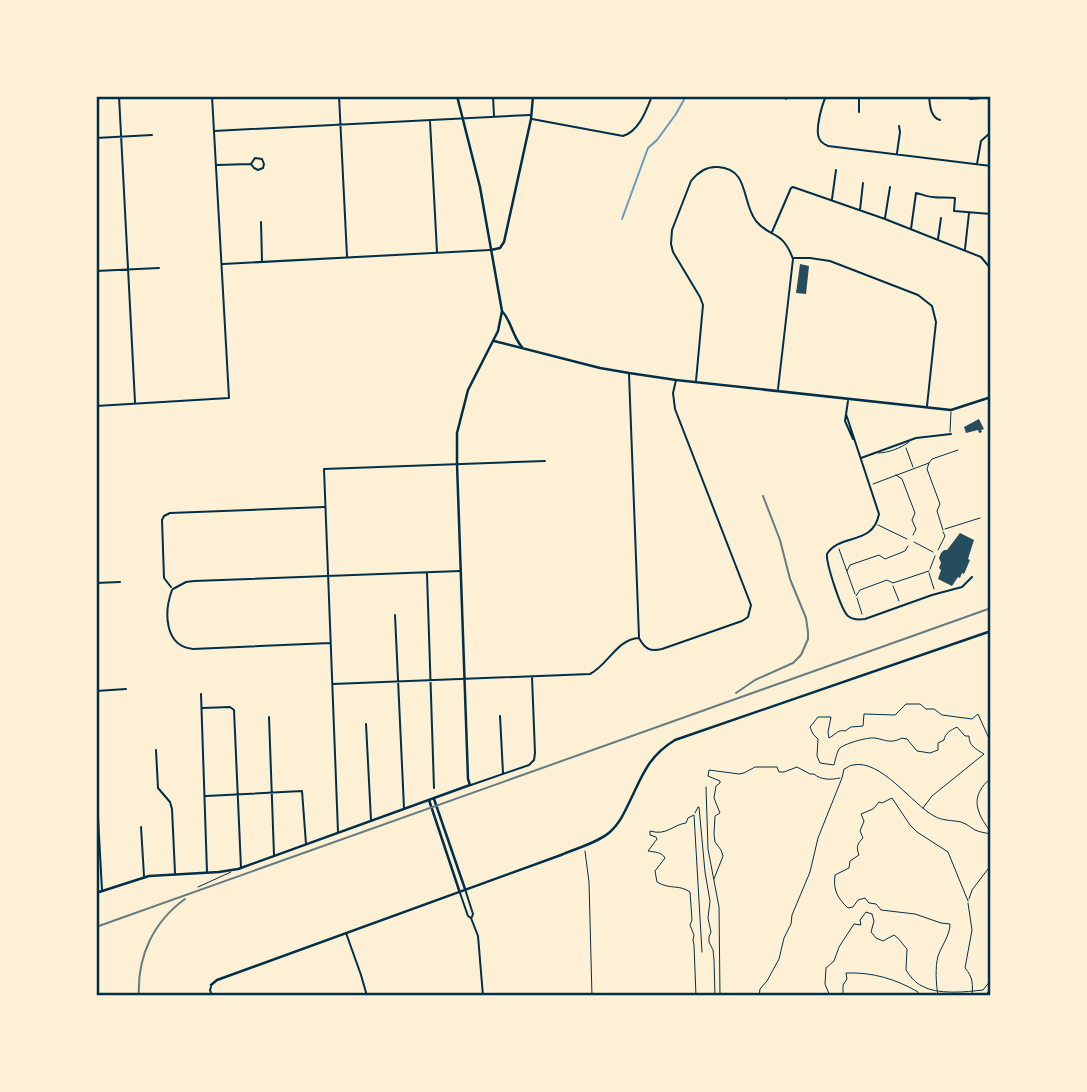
<svg xmlns="http://www.w3.org/2000/svg" width="1087" height="1092" font-family="Arial,sans-serif">
<style>
.lines{fill:none;stroke-linecap:round;stroke-linejoin:round}
.stream{stroke:#669bbc;stroke-width:2}
.building{fill:#264d5e}
.path{stroke:#003049;stroke-width:1}
.service{stroke:#003049;stroke-width:1}
.pedestrian{stroke:#003049;stroke-width:1}
.minor{stroke:#003049;stroke-width:2}
.tertiary{stroke:#003049;stroke-width:2.5}
.rail{stroke:#657d81;stroke-width:2}
.neatline{fill:none;stroke:#003049;stroke-width:2.5}
</style>
<rect width="100%" height="100%" fill="#fdf0d5"/>
<g class="lines">
<path class="stream" d="M622,219L648,148L657,140L676,114L686,96"/>
</g>
<path class="building" d="M800,264L809,266L806,294L796,293Z
M979,419L984,429L981,430L982,432L979,433L978,430L966,433L964,427Z
M960,533L974,540L968,559L970,560L964,574L962,573L960,578L958,577L952,586L938,579L941,570L939,568L941,563L939,558L941,553L944,550H947Z"/>
<g class="lines">
<path class="path" d="M906,448L913,467
M929,463L927,469L940,504L937,511L943,530
M896,475L902,479L915,513L912,520L916,529L913,535
M873,484L929,463L932,459L958,450
M945,529L980,518
M839,549L855,594
M938,550L945,536L943,532
M930,569L935,556
M847,571L850,565L879,555L885,559L905,551L908,546
M929,573L934,589
M893,586L899,601
M856,596L860,590L887,580L893,583L929,571
M857,598L862,614
M991,778C969,796 976,813 991,832
M706,787L708,849L719,907L720,996
M923,808L932,796L984,754C976,749 969,746 969,736H965L957,727C951,730 945,733 944,740L938,743V750L930,753L917,751L907,739L902,738C891,744 886,740 875,738C867,737 843,744 839,749C837,752 835,761 834,765L820,763L817,756L818,739L813,734L810,727L818,717H831L828,732L829,738C835,735 838,729 845,731L851,727L863,726L864,714L895,715L906,704H920L926,709H934L942,715L972,719L978,714L991,743
M695,813L698,807H699L705,872L710,901L708,918L711,932L709,937V942L713,950L714,960L715,996
M585,851L589,882L592,996
M714,879L723,856L721,850L715,842L714,834L715,816L720,813L714,798L716,786L720,783V781L708,776L709,770L739,774L744,773L755,767H777L779,772H784L797,767L810,774H814C821,780 830,780 840,778
M969,899L972,890L991,865
M968,903L972,930L965,968C973,977 973,984 972,996
M696,996L694,945L693,940L694,935L690,925L692,920L690,892C679,884 670,890 657,882L655,871L665,858C662,852 654,852 648,851L657,839L656,837L650,835V831C667,836 672,825 686,823L688,818L694,815L702,952
M759,996L760,989L767,981L779,959L784,938L791,924L792,915L810,872L818,838L842,778L844,769C847,768 850,765 853,765C881,759 912,804 934,816C943,821 951,820 961,822C967,824 970,827 975,830C979,832 986,833 991,834
M830,996L825,984L826,968L834,961L839,947L854,924L861,925L860,920L866,912L872,914L874,921L871,932L876,938L883,941L894,935C900,939 902,944 907,949L906,970C910,976 915,983 922,986C937,995 966,992 983,990L991,980
M843,996V985L847,979L846,973C872,972 896,979 918,992V996
M938,996C936,983 935,968 938,956C942,945 950,935 950,924L941,923L915,914L881,910L876,904L869,903L865,898L858,900L853,907L848,908C837,898 833,889 835,875L849,868L850,861L859,855C856,847 857,844 863,838L860,831L864,821L861,814L873,809L879,802L882,803L892,798L910,825L917,832L948,852L968,901
M986,996L991,985"/>
<path class="service" d="M950,432L951,412
M878,453C888,453 901,448 909,442
M198,887L231,872"/>
<path class="pedestrian" d="M878,525L907,539
M914,542L933,552"/>
<path class="minor" d="M119,96L135,402
M339,96L347,256
M493,96L494,116
M826,96C822,105 815,129 819,138C821,143 824,144 828,146L991,166
M929,96C930,105 930,117 940,120
M962,96L971,99L991,97
M786,99V96
M859,112V96
M532,119L623,136C639,131 646,111 652,96
M430,121L437,252
M214,131L530,115
M96,138L152,135
M897,153L900,132L899,126
M977,164L981,141L991,132
M217,165L251,164L254,168L258,170L263,168L264,164L262,159L255,158L251,164
M832,199L836,170
M860,210L863,183
M885,218L890,187
M261,222L262,261
M911,229L916,193C922,194 927,197 933,197C939,198 947,197 955,198L954,211L991,214
M772,232L791,188L793,187L885,219L981,257L991,269
M938,239L941,218
M965,249L969,213
M794,258H810L830,261L918,295L932,306L936,322L927,406
M223,264L490,250
M96,271L159,268
M629,374L639,637
M696,381L703,305L700,297L673,252L671,244L672,230L691,181C698,172 706,166 718,167C750,169 741,202 756,221C771,239 782,229 793,259L778,389
M848,401L845,421L853,439
M96,406L229,398L212,96
M846,414L879,514C873,546 840,533 827,554C826,563 841,610 848,616C853,620 858,620 865,619L932,595L962,587L972,577
M861,458L916,438L951,434
M427,574L434,788
M96,583L120,582
M171,587L164,578L162,520L164,516L170,513L324,507
M173,589L186,582L194,581L460,571
M172,590C164,612 164,646 193,649L330,643
M395,615L404,808
M639,638C645,649 650,652 662,649L742,621L748,617L751,605L675,409L673,393L676,380
M333,684L590,674C608,665 617,639 639,638
M96,691L126,689
M201,694L207,872
M202,708L230,707L234,710L241,868
M500,716L503,773
M269,717L274,855
M366,724L371,820
M156,750L158,788L170,802L172,809L175,873
M96,781L102,890
M471,785L529,765L534,760L535,753L532,677
M206,796L302,791L306,844
M141,827L144,876
M338,832L324,469L545,461
M465,889L473,914L472,917
M460,893L468,916L471,918L478,936L483,996
M346,933L361,975L367,996
M211,987L210,990L212,996"/>
<path class="tertiary" d="M491,250L500,248L504,242L531,119L533,96
M502,311C512,322 512,336 522,347
M494,341L600,368L629,373L676,380L951,410L991,397
M434,799L465,889
M429,800L459,890
M96,893L149,876L219,872L238,869L470,785L468,779L457,464V433L468,390L498,331L502,311L480,187L457,96
M211,985L217,980L561,855C577,848 597,843 610,832C619,824 623,815 628,805C642,777 647,757 675,740L991,631"/>
<path class="rail" d="M736,693L755,680L793,663L801,655L808,639V632L806,618L790,579L780,540L763,496
M96,927L991,608
M139,996C137,957 153,922 185,899"/>
</g>
<rect width="1087" height="1092" fill="none" stroke="#fdf0d5" stroke-width="196"/>
<rect x="98" y="98" width="891" height="896" class="neatline"/>
</svg>
